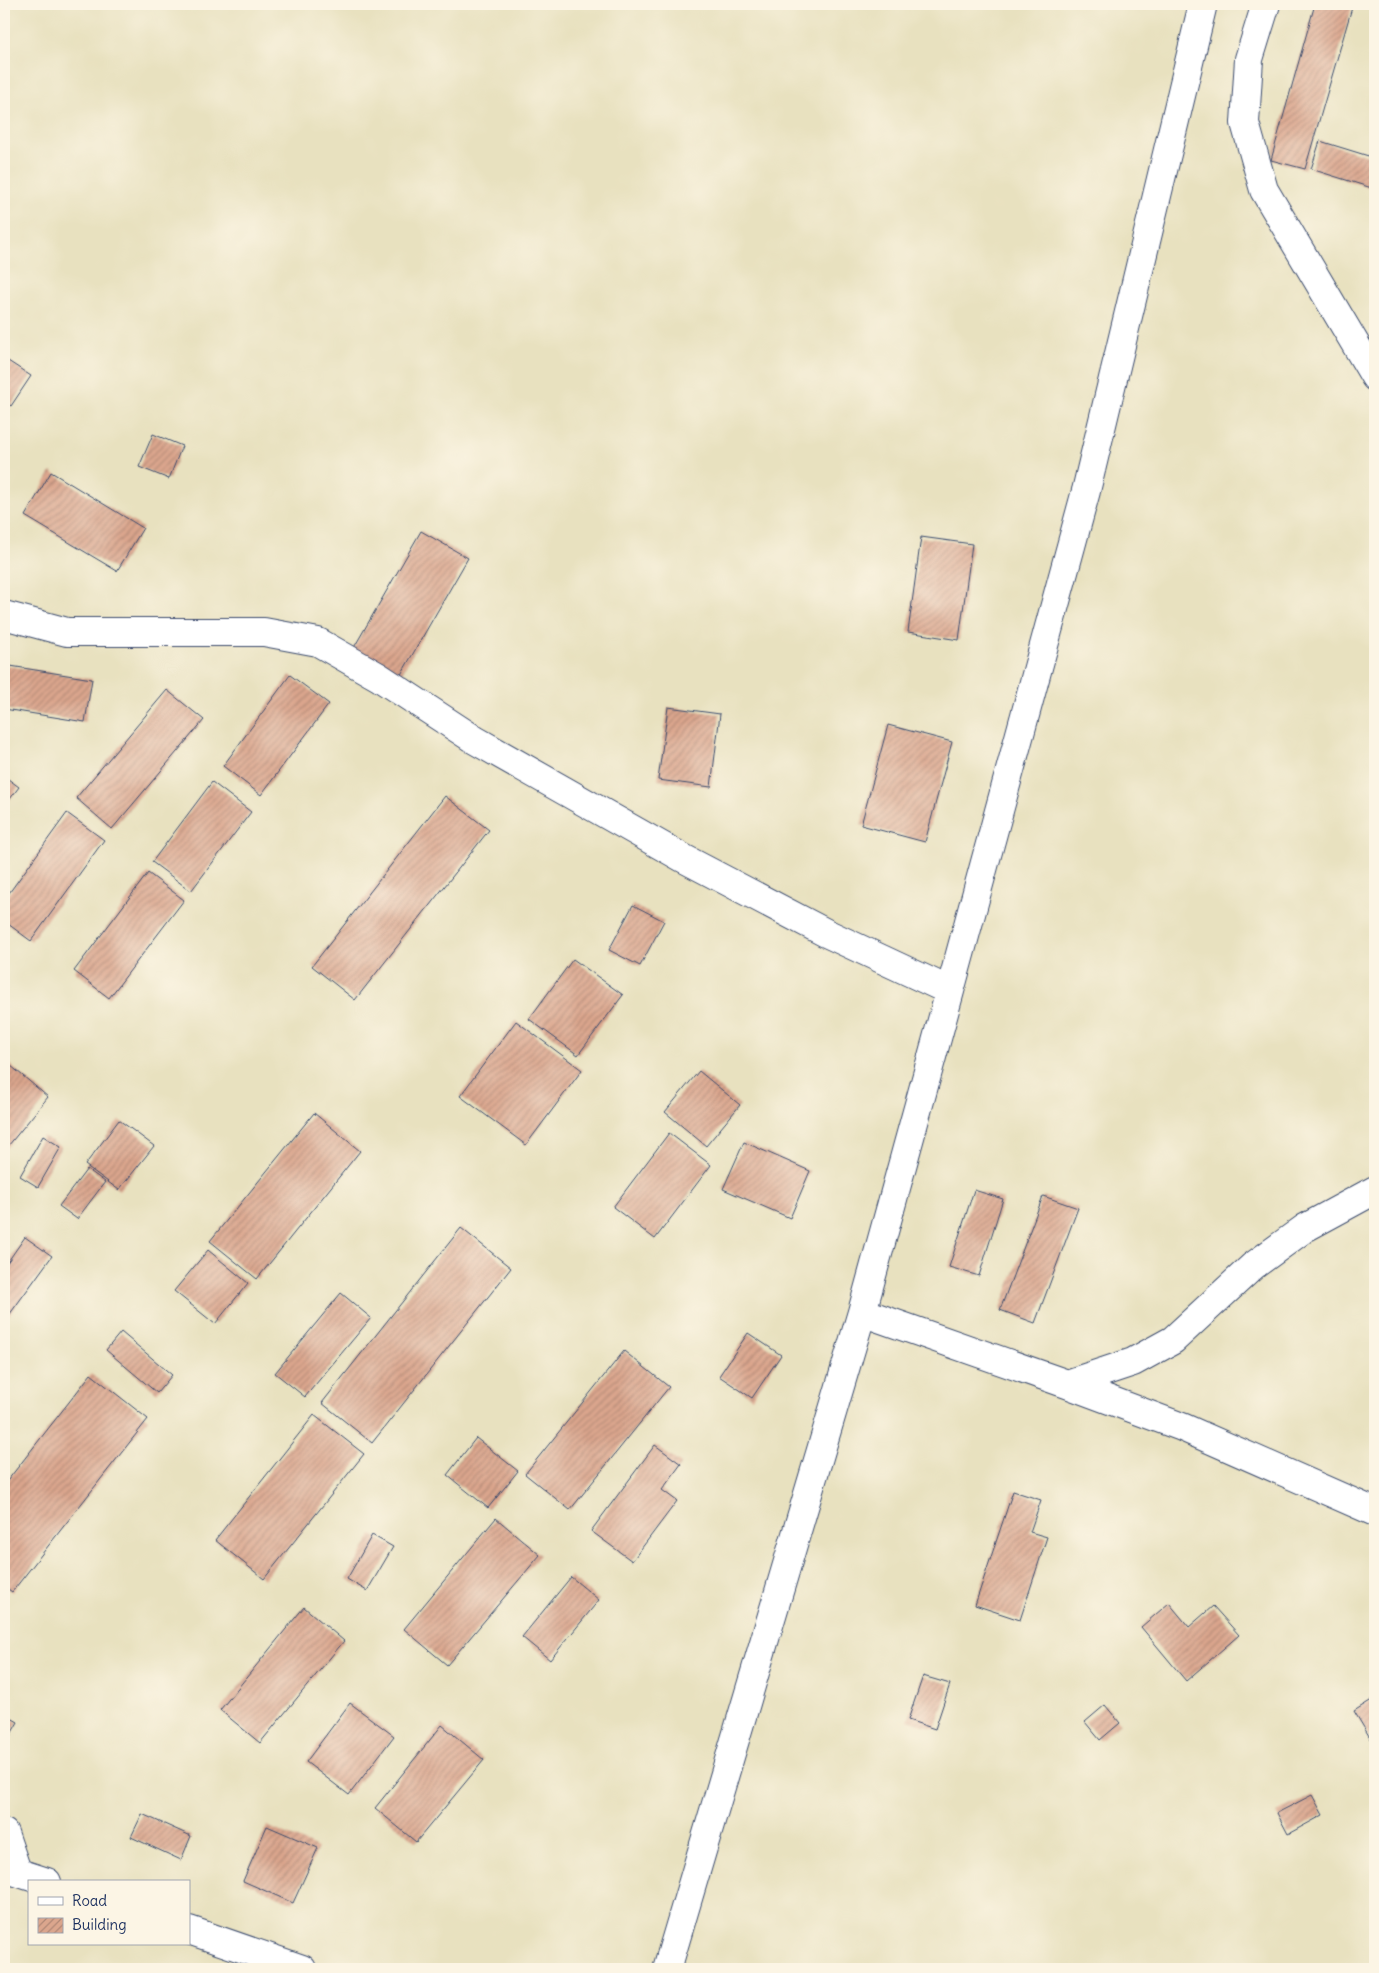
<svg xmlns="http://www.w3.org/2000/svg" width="1379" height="1973" font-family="Delius,sans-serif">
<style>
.building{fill:url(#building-hatch)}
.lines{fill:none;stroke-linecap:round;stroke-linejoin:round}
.minor-casing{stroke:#3a4a6d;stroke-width:30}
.minor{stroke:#fff;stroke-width:28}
</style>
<defs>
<pattern id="building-hatch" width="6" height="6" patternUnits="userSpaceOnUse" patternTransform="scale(1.25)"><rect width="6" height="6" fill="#dba68d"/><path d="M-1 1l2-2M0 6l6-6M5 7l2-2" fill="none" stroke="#b18876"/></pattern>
</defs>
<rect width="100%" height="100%" fill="#fcf5e5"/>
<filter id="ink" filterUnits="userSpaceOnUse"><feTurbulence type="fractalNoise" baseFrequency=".02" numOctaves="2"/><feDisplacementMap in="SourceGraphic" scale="10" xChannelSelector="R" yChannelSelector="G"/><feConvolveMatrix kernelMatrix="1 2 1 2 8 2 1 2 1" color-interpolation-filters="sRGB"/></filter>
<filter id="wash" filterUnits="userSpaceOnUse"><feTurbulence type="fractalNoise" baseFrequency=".0096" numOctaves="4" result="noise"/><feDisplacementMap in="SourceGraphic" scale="20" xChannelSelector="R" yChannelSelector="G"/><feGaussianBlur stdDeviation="1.12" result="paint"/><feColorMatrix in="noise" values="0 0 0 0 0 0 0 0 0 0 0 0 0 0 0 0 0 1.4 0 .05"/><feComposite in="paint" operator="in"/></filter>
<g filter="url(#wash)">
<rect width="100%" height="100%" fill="#e8e1bf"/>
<g id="blocks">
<path class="building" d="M1315,4H1353L1305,169L1271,160Z
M1320,141L1375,158V189L1311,169Z
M5,359L31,376L11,406L4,401Z
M153,434L182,446L169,479L139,467Z
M51,472L143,528L117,571L25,516Z
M421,531L468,558L399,678L352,651Z
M921,537L972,544L959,640L908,632Z
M4,665L92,679L85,722L4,709Z
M290,675L329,704L261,795L223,766Z
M167,690L204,720L112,829L76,798Z
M668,707L720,714L711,787L658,780Z
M888,725L952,742L925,842L861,825Z
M4,776L19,787L4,807Z
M212,782L251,812L191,891L152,862Z
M445,796L489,830L355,1000L312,966Z
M67,813L104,840L31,941L4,921V900Z
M148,873L184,900L109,998L74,971Z
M633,905L664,921L640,966L609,950Z
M573,959L623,995L578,1055L529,1019Z
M516,1021L582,1070L526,1145L460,1096Z
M4,1060L48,1097L4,1151Z
M699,1071L740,1105L706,1146L665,1112Z
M314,1113L360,1151L257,1279L210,1241Z
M119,1120L154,1146L119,1190L85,1165Z
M669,1133L711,1165L655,1239L613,1207Z
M43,1136L61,1147L38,1187L20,1176Z
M744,1142L810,1171L790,1218L723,1189Z
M87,1169L105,1182L77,1219L59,1206Z
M974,1190L1003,1199L979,1276L949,1267Z
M1043,1196L1078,1208L1035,1323L1000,1310Z
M461,1228L511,1268L372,1443L322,1403Z
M25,1237L52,1256L4,1322V1267Z
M208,1250L248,1283L215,1324L174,1291Z
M341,1293L371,1318L305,1397L275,1373Z
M121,1332L172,1375L157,1393L106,1350Z
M748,1333L781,1355L752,1398L719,1376Z
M624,1351L669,1387L570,1510L525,1474Z
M91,1374L148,1419L12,1592L4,1586V1485Z
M314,1415L364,1454L264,1579L215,1540Z
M476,1438L518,1471L488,1508L447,1475Z
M655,1445L681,1464L662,1490L677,1501L632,1561L591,1531Z
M1013,1491L1041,1500L1030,1532L1047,1537L1020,1620L975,1605Z
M496,1518L540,1555L447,1665L404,1629Z
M372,1535L393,1547L367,1591L347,1579Z
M571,1577L599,1600L550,1660L522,1637Z
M1169,1603L1189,1627L1213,1606L1239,1635L1186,1681L1141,1627Z
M304,1607L344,1641L260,1743L220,1710Z
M923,1676L950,1684L935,1729L908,1720Z
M1375,1698V1746L1354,1711Z
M350,1703L394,1736L349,1795L306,1762Z
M1105,1705L1120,1723L1100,1740L1085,1722Z
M4,1714L18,1722L4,1746Z
M442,1725L484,1760L416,1842L375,1808Z
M1312,1795L1323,1815L1288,1834L1277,1813Z
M142,1814L191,1836L181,1860L131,1837Z
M267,1826L318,1848L293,1903L243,1881Z"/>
</g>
</g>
<g filter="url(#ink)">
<use href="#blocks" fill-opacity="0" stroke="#3a4a6d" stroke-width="1"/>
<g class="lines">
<defs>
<path id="minor" d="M1266,4L1249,59L1245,123L1264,190L1375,377
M4,615L67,632H264L318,642L379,677L475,740L683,858L826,933L950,991
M862,1312L1067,1384L1182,1427L1375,1512
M1067,1384L1133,1362L1173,1340L1253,1266L1305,1228L1375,1190
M4,1833L17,1871
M4,1868L47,1882
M189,1930L302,1969
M667,1969L862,1312L950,991L1086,491L1203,4"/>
</defs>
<use href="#minor" class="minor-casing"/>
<use href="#minor" class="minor"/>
</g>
</g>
<rect width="1379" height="1973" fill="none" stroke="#fcf5e5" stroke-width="20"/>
<rect x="28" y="1880" width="162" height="65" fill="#fcf5e5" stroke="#a2a6af"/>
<rect x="38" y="1897" width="25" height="8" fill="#ffffff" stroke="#a2a6af"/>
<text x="72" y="1906" font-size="15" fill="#1b2f5e">Road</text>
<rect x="38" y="1918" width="25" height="15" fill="url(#building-hatch)" stroke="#a2a6af"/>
<text x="72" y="1930" font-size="15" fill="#1b2f5e">Building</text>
</svg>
